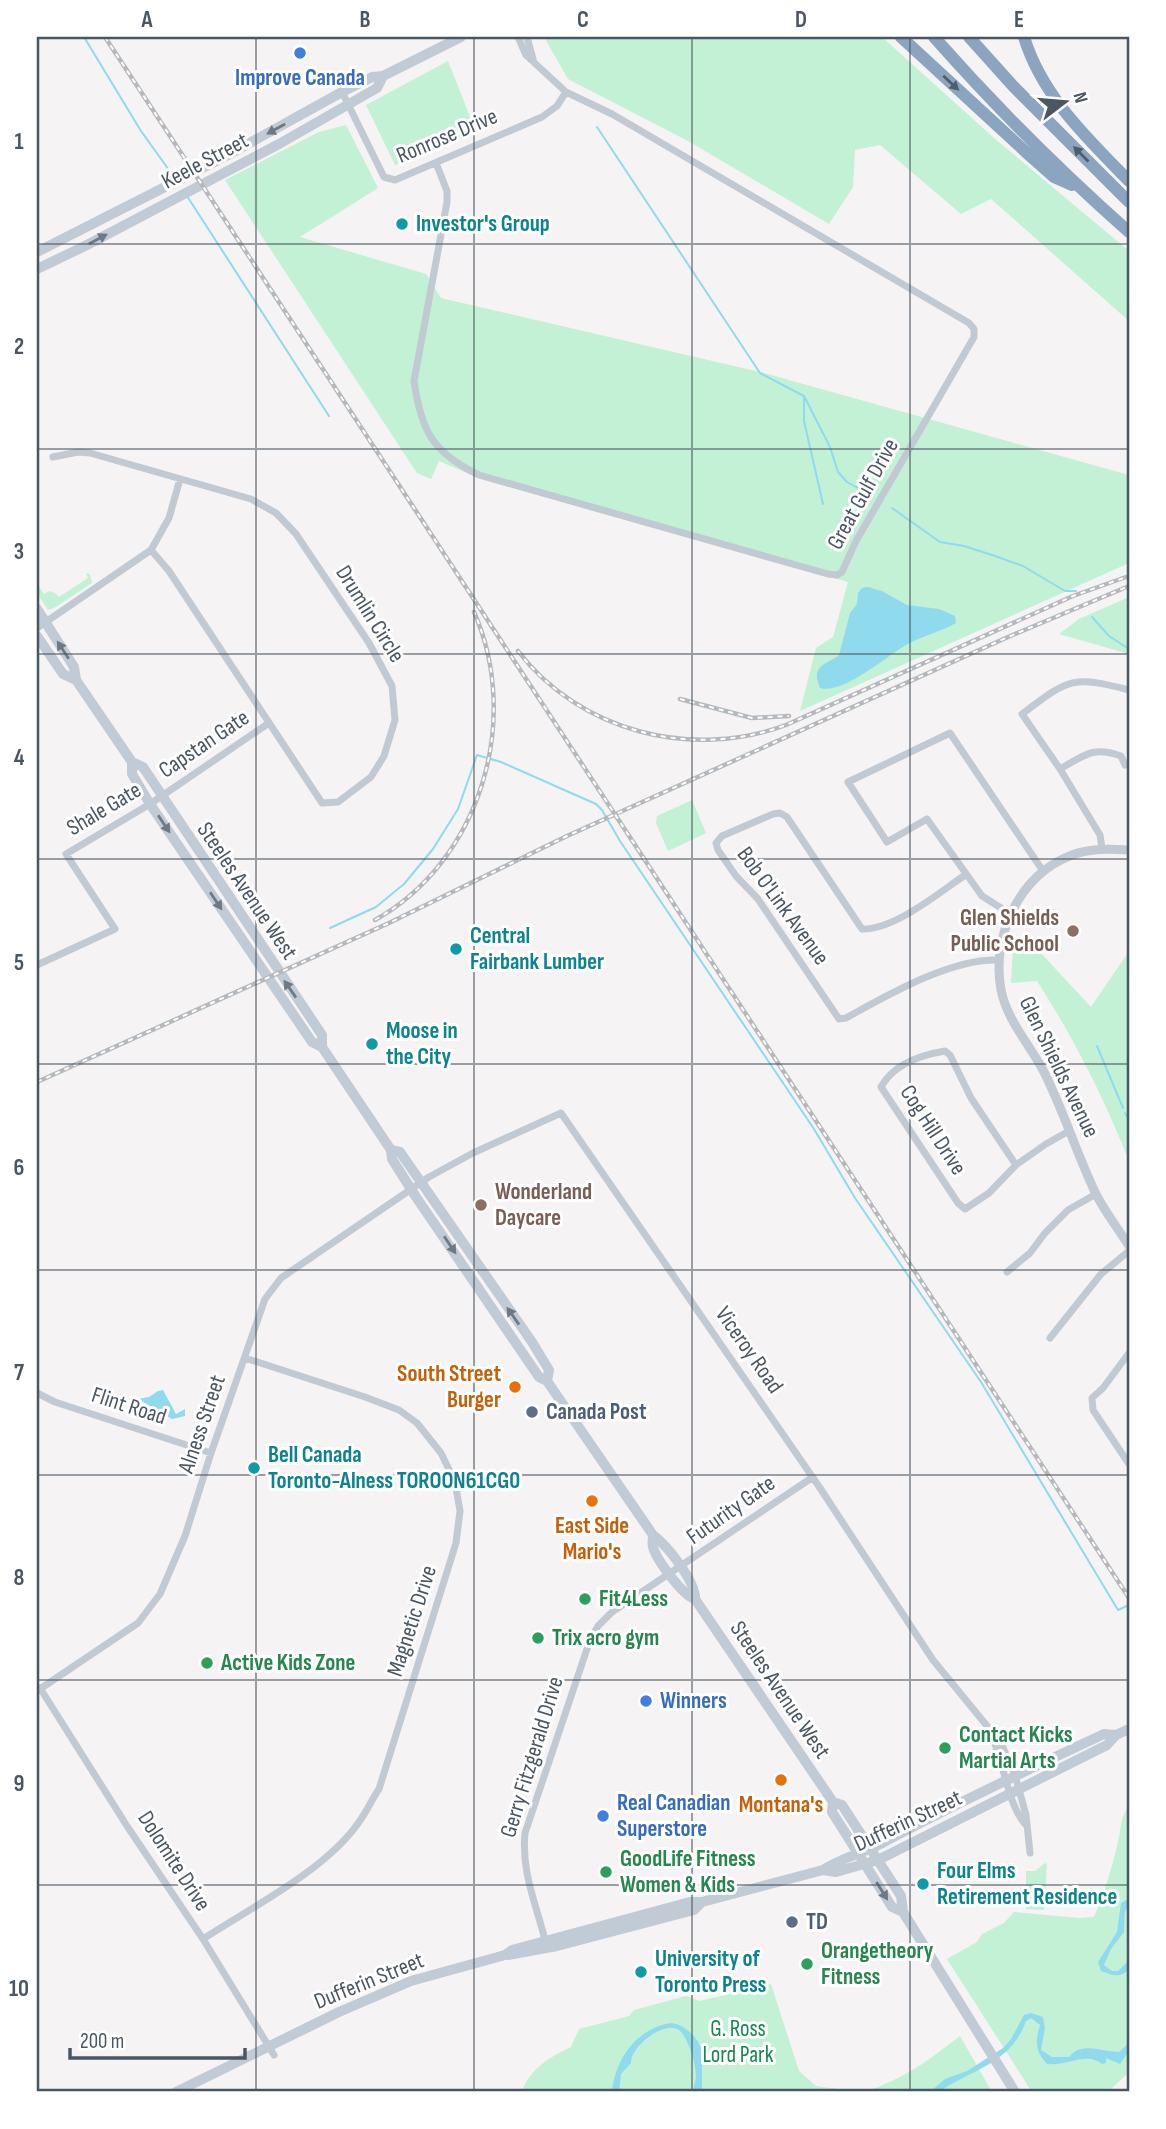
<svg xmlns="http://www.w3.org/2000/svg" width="1166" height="2129" font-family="'Sofia Sans Condensed',sans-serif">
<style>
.green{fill:#c3f1d5}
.water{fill:#90daee}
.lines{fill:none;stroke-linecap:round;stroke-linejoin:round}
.stream{stroke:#90daee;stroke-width:2}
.minor{stroke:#c1cad2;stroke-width:7}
.tertiary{stroke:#c1cad2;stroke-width:9}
.secondary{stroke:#c1cbd6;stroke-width:10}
.motorway{stroke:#8ba5c1;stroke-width:12}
.rail-casing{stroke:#b5b8bd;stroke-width:4.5}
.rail{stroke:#fff;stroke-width:2;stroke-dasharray:5;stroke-linecap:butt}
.oneway{fill:#505e6b}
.oneway2{fill:#6e7984}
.grid{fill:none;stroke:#4a5661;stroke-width:2;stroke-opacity:0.55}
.shop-dot{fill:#3f7fe0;stroke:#fff;stroke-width:2.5}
.culture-dot{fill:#0f9aa8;stroke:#fff;stroke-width:2.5}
.education-dot{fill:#8d6e63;stroke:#fff;stroke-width:2.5}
.food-dot{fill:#e8710a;stroke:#fff;stroke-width:2.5}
.service-dot{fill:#5c6f8a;stroke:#fff;stroke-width:2.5}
.leisure-dot{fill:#2e9e5b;stroke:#fff;stroke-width:2.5}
.labels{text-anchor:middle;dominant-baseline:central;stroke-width:6;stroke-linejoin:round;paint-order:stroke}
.shop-label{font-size:23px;font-weight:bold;fill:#366cbe;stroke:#fff;text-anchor:start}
.street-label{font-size:23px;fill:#4a5661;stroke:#fff}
.culture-label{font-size:23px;font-weight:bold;fill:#0d838f;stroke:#fff;text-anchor:start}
.education-label{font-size:23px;font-weight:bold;fill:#785e54;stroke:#fff;text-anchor:end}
.food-label{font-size:23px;font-weight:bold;fill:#c56008;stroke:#fff}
.service-label{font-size:23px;font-weight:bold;fill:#4e5e75;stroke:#fff;text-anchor:start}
.leisure-label{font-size:23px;font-weight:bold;fill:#27864d;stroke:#fff;text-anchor:start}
.park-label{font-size:23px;fill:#17864f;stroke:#fff}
.neatline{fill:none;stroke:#4a5661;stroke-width:2.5}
.grid-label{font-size:23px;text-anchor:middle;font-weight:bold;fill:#4a5661}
</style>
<rect width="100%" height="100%" fill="#f5f3f3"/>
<path class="green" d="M544,37H882L994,138L1129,251V321L991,199L961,214L880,145L855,150L853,187L829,224L688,141L568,79Z
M448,61L476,132L395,165L366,105Z
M346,125L378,188L300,237L426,274L441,298L764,373L1129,475V563L800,711L816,648L833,637L848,582L476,477L439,461L431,479L417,473L225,180L319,132Z
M86,573L90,574L92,583L54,608L48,610L37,593V583L44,594L49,591L55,593L59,597L88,578Z
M1129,597V654L1059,634L1079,619Z
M692,800L706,833L668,851L656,823L657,816Z
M1013,944L1037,949L1091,1007L1129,951V1161C1104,1098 1074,1038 1037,981L1011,983Z
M1129,1805V2072L1108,2092H1032L947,1959L977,1942L982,1934L1004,1923L1014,1912L1079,1918L1094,1917C1105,1892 1112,1867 1118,1842C1122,1825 1119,1822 1129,1805Z
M1045,1863L1047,1864L1044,1910L1026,1909V1871H1035Z
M771,1984L799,2071L816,2086L859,2092H522C529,2069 550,2057 571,2047L579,2029L629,2016L634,2010L686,1996L700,2001Z
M960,2036L992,2092H864C906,2078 926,2062 960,2036Z"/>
<path class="water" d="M868,587L882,591L907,605L939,609L955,616L956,623C940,632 922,636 906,645C887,656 842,695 820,688C810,665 826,665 839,655L850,613L857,604L858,593L862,588Z
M163,1390L176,1414L185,1409V1416L172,1419L138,1399L149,1397L158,1391Z
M1129,1898V1905L1125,1911L1124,1932L1111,1949L1104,1965L1112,1971H1118L1129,1960V1969C1120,1979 1112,1975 1101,1971L1098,1962L1117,1932L1121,1903Z
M1031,2013L1043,2017L1045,2028L1041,2050L1052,2057H1069C1081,2041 1102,2052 1119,2052L1129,2043V2051L1120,2064L1106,2058V2063L1102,2064C1087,2051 1068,2066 1047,2064C1035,2051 1035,2042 1040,2025L1031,2018L1026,2021C1014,2055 988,2065 959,2080C948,2085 942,2092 930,2092L945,2079L967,2071L1003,2048L1011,2039L1024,2015Z
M671,2023C689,2025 703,2044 705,2061L702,2066V2092H693C693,2087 696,2081 696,2076C696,2064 688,2037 679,2030C664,2020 630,2047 631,2063L621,2074L619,2092H612C615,2059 637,2028 671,2023Z"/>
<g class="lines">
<path class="stream" d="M84,37L141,131L174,177
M597,127L760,373L804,396L830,447L838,472L847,482L865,492
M187,196L329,416
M804,397V421L823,504
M892,508L940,542L964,546L995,556L1023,566L1065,591H1076
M1092,617L1109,636L1129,649
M330,928L376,907L404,884L433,849L458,809L477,755L501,762L596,804L602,810L620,841L814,1129L855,1198L981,1382L1118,1610L1129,1605
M1097,1046L1123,1108
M1125,1113L1129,1120"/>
<path class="minor" d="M527,37L533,59
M342,92L384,177L395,180L542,117L557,106L566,92
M436,163L447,191V202L414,381C421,431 433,453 479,475L828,574L837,575L842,572L856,541L974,337V329L969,323L612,114L566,92L526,55L518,37
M53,457L78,452L90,453L251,499L276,513L296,534L369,643L392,686L395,720L384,756L371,777L338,802L322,803L169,571L151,550
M37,628L151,550L169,518L180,479
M1060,769C1085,755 1092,746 1121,756L1125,765
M1102,848L1100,835L1060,769L1022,714C1069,679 1071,675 1129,690
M965,875C939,893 894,930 862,929L787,817L780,813L773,814L722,836L716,843L718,850L736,876L758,899L839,1019L846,1018C888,995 951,958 999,960
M1009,913L982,896L927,819L887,842L848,782L950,733L1043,871
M37,965L115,929L66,854L150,804L269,723
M1016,1165L971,1098L950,1055L945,1051C921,1055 893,1065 881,1087L958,1203L965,1209L989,1193L1016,1165L1046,1144L1069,1131
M1007,1272L1030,1253L1045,1233L1068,1210L1096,1194
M1050,1338L1101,1274L1129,1251
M1129,1353L1103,1388L1092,1398L1093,1410L1129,1464
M37,1393L55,1402L211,1453
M40,1688L127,1826L203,1939L274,2055
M37,1691L138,1623L160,1594L185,1536L211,1453L265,1299L281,1278L429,1177L473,1153L561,1113L818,1485L933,1660L1001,1743L1015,1775L1026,1815L1030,1853
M995,1738V1744C1004,1768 1009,1805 1025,1824
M203,1939C252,1907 326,1870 359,1822C367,1811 372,1799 379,1789L456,1543L460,1511L455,1482L441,1453L417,1423L399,1410L365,1397L245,1358
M546,1944C537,1906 521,1873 525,1833L590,1640L598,1626L612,1612L813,1477"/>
<path class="tertiary" d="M1129,850C1110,849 1090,848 1072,855C1019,875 991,936 1001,990C1007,1020 1029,1044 1043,1070C1063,1109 1076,1152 1095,1192C1104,1211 1118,1228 1129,1246"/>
<path class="secondary" d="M37,252L228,155L342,92L372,77L383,76L461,37
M37,269L85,246L279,144L377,88L383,76
M37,609L74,667L76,680L132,762V774L150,804L312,1042L322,1047L391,1150L392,1159L416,1197L539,1377L547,1381L653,1535C667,1545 696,1582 695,1599L833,1802L842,1805L901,1896L903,1912L1015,2092
M37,636L63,674L76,680
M132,762L143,767L322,1035V1047
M391,1150L400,1152L532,1342L549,1370L547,1381
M653,1535C653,1539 652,1543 653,1547C656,1559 683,1596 695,1599
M833,1802L832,1812L892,1907L903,1912
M823,1870L836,1872L878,1860L1107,1745L1116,1735L1129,1729
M508,1955L557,1946L694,1910L702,1902
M176,2092L339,2012L411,1981L505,1955L512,1950L690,1902H702L823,1870C841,1858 863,1853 882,1843C955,1804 1029,1769 1104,1734L1116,1735"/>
<path class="motorway" d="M901,37L1027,153L1054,177L1072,185
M934,37C995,106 1060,171 1129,232
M969,37L1014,87L1129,202
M1024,37C1042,96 1087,138 1129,181"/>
<defs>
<path id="rail" d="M105,37L1129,1598
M518,651C580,732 692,760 786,725L1073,596L1126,577
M680,699L752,718L789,716
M375,920C480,861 522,721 474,612
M37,1082L389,923L567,836L1008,637L1129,586"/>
</defs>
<use href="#rail" class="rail-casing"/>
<use href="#rail" class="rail"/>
</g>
<defs><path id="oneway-solid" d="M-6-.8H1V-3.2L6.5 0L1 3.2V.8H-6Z" transform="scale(1.75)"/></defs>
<g class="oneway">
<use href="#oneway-solid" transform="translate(951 83) rotate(43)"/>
<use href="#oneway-solid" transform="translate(1081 154) rotate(-135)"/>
</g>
<g class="oneway2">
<use href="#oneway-solid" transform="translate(276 129) rotate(151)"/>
<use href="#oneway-solid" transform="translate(98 239) rotate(-28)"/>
<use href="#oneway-solid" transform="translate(63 650) rotate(-123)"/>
<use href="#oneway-solid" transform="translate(164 824) rotate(56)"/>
<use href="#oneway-solid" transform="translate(216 901) rotate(56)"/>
<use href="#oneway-solid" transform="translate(290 989) rotate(-125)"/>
<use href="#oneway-solid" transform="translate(450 1245) rotate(56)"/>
<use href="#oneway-solid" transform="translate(513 1316) rotate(-125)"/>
<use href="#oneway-solid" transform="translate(882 1891) rotate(58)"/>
</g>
<path class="grid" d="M256,37V2092M474,37V2092M692,37V2092M910,37V2092M37,244H1129M37,449H1129M37,654H1129M37,859H1129M37,1064H1129M37,1270H1129M37,1475H1129M37,1680H1129M37,1885H1129"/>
<g class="shop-dot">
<circle cx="300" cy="53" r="7"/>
<circle cx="646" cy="1701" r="7"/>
<circle cx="603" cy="1816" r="7"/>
</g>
<g class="culture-dot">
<circle cx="402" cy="224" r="7"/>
<circle cx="456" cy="949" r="7"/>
<circle cx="372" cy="1044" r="7"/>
<circle cx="254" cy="1468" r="7"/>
<circle cx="923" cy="1884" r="7"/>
<circle cx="641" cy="1972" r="7"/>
</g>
<g class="education-dot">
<circle cx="1073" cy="931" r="7"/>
<circle cx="481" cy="1205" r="7"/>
</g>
<g class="food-dot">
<circle cx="515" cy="1387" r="7"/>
<circle cx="592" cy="1501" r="7"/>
<circle cx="781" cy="1780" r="7"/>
</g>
<g class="service-dot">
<circle cx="532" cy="1412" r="7"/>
<circle cx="792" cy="1922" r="7"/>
</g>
<g class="leisure-dot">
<circle cx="585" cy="1599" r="7"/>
<circle cx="538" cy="1638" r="7"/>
<circle cx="207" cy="1663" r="7"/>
<circle cx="945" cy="1748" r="7"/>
<circle cx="606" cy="1872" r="7"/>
<circle cx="807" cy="1964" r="7"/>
</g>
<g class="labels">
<g class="shop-label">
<text x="300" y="78" text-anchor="middle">Improve Canada</text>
<text x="660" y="1701">Winners</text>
<text x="617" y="1803">Real Canadian<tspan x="617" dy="26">Superstore</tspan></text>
</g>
<g class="street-label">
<text transform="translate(447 136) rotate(-23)">Ronrose Drive</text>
<text transform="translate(205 161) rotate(-28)">Keele Street</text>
<text transform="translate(863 494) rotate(-61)">Great Gulf Drive</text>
<text transform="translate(370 614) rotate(58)">Drumlin Circle</text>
<text transform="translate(204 744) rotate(-34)">Capstan Gate</text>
<text transform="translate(104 809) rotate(-31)">Shale Gate</text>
<text transform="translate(247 891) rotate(56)">Steeles Avenue West</text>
<text transform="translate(783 906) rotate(54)">Bob O'Link Avenue</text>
<text transform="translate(1059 1067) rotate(64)">Glen Shields Avenue</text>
<text transform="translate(933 1130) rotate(57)">Cog Hill Drive</text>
<text transform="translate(749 1350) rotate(55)">Viceroy Road</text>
<text transform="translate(129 1406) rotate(18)">Flint Road</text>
<text transform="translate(202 1424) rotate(-71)">Alness Street</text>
<text transform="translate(731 1510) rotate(-35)">Futurity Gate</text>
<text transform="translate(412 1621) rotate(-72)">Magnetic Drive</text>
<text transform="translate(780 1690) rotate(56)">Steeles Avenue West</text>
<text transform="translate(532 1757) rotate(-73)">Gerry Fitzgerald Drive</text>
<text transform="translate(908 1821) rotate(-25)">Dufferin Street</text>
<text transform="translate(174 1861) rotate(57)">Dolomite Drive</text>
<text transform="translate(369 1981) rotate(-22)">Dufferin Street</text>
</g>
<g class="culture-label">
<text x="416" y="224">Investor's Group</text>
<text x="470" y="936">Central<tspan x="470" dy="26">Fairbank Lumber</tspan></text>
<text x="386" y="1031">Moose in<tspan x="386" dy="26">the City</tspan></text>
<text x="268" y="1455">Bell Canada<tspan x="268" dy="26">Toronto-Alness TOROON61CG0</tspan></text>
<text x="937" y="1871">Four Elms<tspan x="937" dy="26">Retirement Residence</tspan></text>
<text x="655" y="1959">University of<tspan x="655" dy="26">Toronto Press</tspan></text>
</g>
<g class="education-label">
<text x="1059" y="918">Glen Shields<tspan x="1059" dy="26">Public School</tspan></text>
<text x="495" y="1192" text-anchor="start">Wonderland<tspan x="495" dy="26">Daycare</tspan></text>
</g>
<g class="food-label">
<text x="501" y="1374" text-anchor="end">South Street<tspan x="501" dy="26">Burger</tspan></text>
<text x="592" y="1526">East Side<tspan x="592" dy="26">Mario's</tspan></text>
<text x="781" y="1805">Montana's</text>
</g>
<g class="service-label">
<text x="546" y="1412">Canada Post</text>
<text x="806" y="1922">TD</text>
</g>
<g class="leisure-label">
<text x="599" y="1599">Fit4Less</text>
<text x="552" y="1638">Trix acro gym</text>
<text x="221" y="1663">Active Kids Zone</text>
<text x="959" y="1735">Contact Kicks<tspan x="959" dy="26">Martial Arts</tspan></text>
<text x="620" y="1859">GoodLife Fitness<tspan x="620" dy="26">Women &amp; Kids</tspan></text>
<text x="821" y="1951">Orangetheory<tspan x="821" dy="26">Fitness</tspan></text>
</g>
<g class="park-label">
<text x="738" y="2029">G. Ross<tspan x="738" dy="26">Lord Park</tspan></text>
</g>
</g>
<rect width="1166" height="2129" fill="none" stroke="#ffffff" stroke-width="77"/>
<g transform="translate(1065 102) rotate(74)" stroke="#ffffff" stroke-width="5" paint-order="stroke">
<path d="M0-5L12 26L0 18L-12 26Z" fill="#4a5661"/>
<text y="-10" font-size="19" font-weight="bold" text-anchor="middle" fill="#4a5661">N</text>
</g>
<path d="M70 2048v10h175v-10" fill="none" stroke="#4a5661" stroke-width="3.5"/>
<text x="80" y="2048" font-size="21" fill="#4a5661" stroke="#ffffff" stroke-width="5" paint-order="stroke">200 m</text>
<rect x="38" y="38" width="1090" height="2052" class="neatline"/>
<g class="grid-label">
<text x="147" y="27">A</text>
<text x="365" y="27">B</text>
<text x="583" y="27">C</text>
<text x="801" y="27">D</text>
<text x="1019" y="27">E</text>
<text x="19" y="149">1</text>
<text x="19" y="354">2</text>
<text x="19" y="559">3</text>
<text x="19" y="765">4</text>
<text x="19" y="970">5</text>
<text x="19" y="1175">6</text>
<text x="19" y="1380">7</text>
<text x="19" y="1585">8</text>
<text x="19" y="1791">9</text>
<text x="19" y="1996">10</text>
</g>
</svg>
